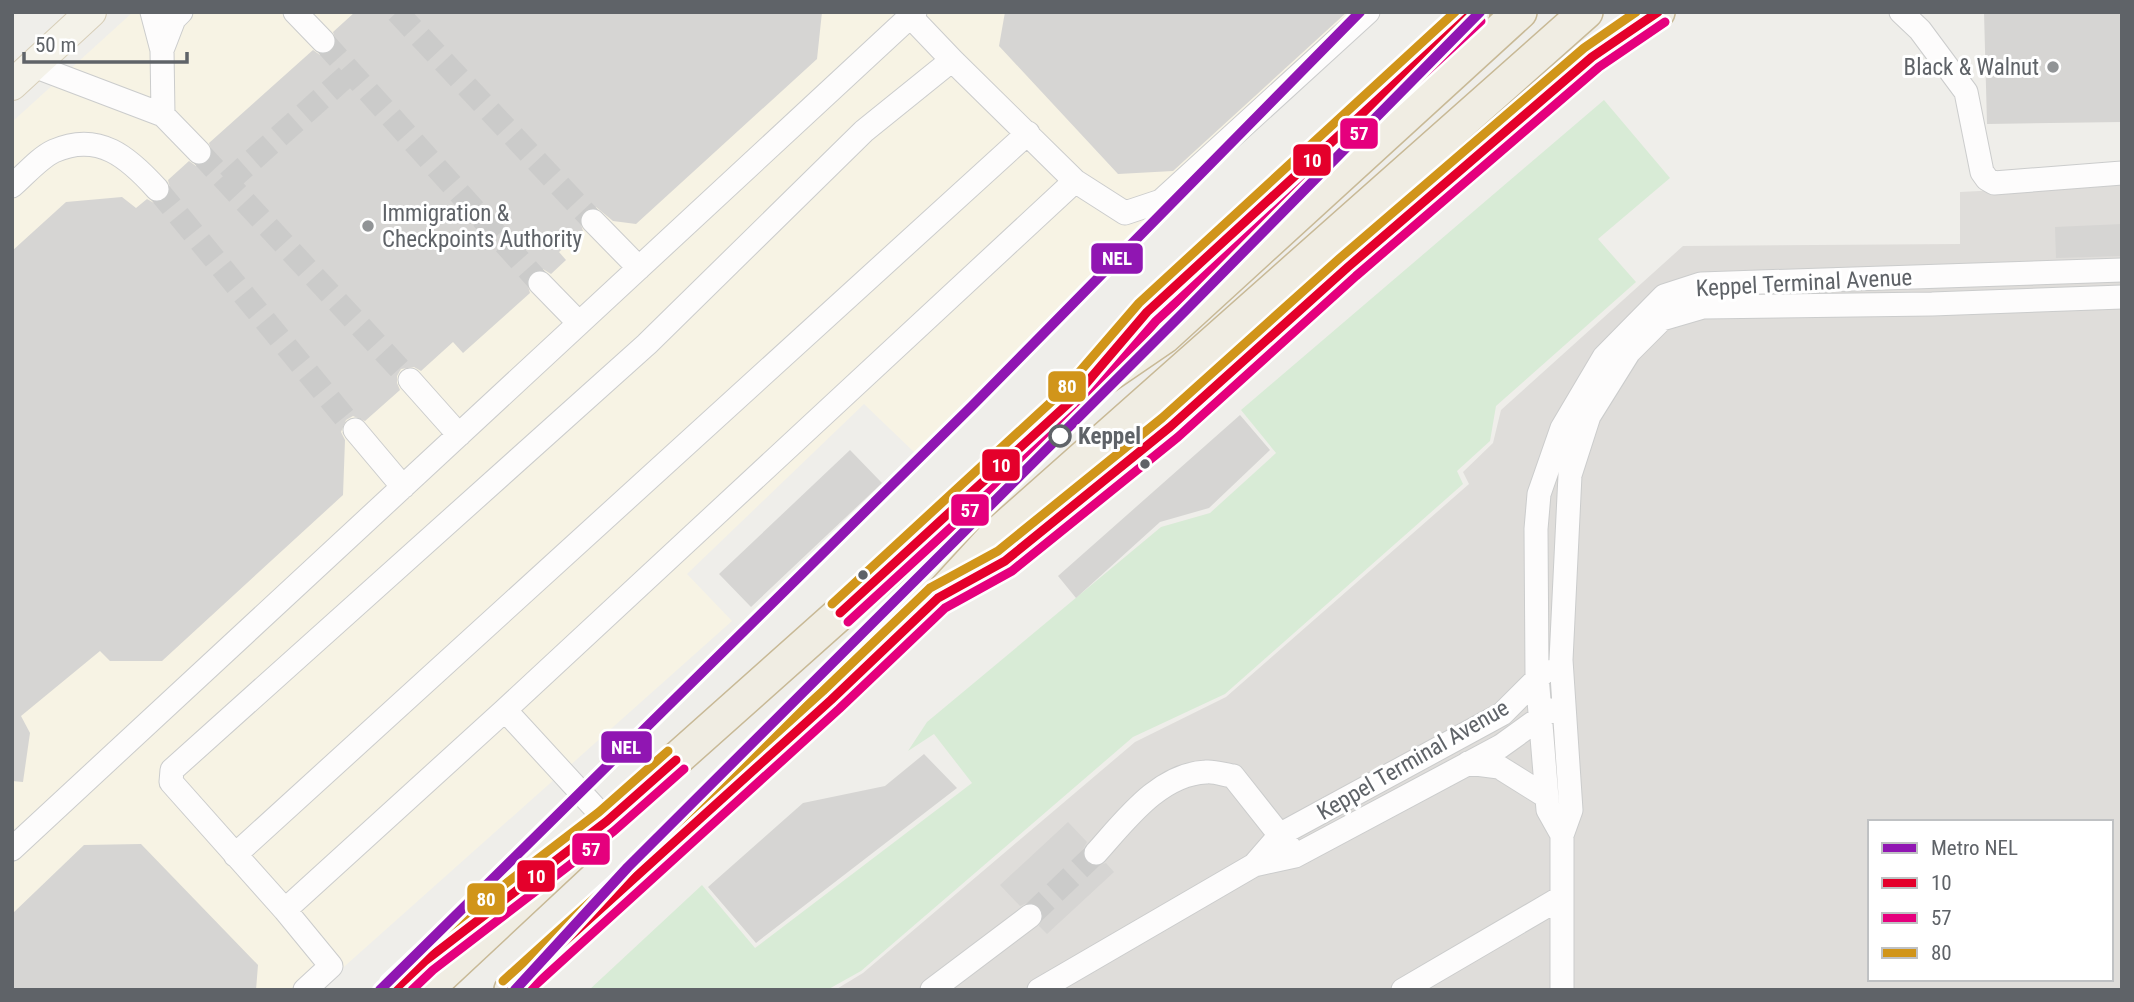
<svg xmlns="http://www.w3.org/2000/svg" width="2134" height="1002" font-family="'Roboto Condensed',sans-serif">
<style>
.commercial{fill:#f7f3e4}
.industrial{fill:#dfddda;fill-rule:evenodd}
.green{fill:#d8ebd6}
.building{fill:#d6d5d3}
.lines{fill:none;stroke-linecap:round;stroke-linejoin:round}
.minor-tunnel{stroke:#cbcbca;stroke-width:23;stroke-dasharray:23 11;stroke-linecap:butt}
.minor-casing{stroke:#cbcccc;stroke-width:25}
.major-casing{stroke:#d7ceb8;stroke-width:32}
.highway-casing{stroke:#c8b996;stroke-width:36}
.minor{stroke:#fdfcfc;stroke-width:23}
.major{stroke:#f4f2e9;stroke-width:30}
.highway{stroke:#f0ede3;stroke-width:33}
.bus-1-casing{stroke:#fff;stroke-width:14}
.bus-2-casing{stroke:#fff;stroke-width:14}
.bus-3-casing{stroke:#fff;stroke-width:14}
.bus-1{stroke:#e4002b;stroke-width:9}
.bus-2{stroke:#e5007d;stroke-width:9}
.bus-3{stroke:#d1951a;stroke-width:9}
.metro-1-casing{stroke:#fff;stroke-width:16}
.metro-1{stroke:#9016b2;stroke-width:10}
.poi-dot{fill:#919496;stroke:#fff;stroke-width:2.5}
.stop-dot{fill:#fff;stroke:#5f6368;stroke-width:3.5}
.bus-dot{fill:#5f6368;stroke:#fff;stroke-width:2.5}
.labels{text-anchor:middle;dominant-baseline:central;stroke-width:6;stroke-linejoin:round;paint-order:stroke}
.poi-label{font-size:23px;fill:#5f6368;stroke:#fff;text-anchor:end}
.street-label{font-size:23px;fill:#5f6368;stroke:#fff}
.stop-label{font-size:23px;font-weight:bold;fill:#5f6368;stroke:#fff;text-anchor:start}
.line-badge{stroke:#fff;stroke-width:2.5}
.badge-label{font-size:19px;text-anchor:middle;font-weight:bold;fill:#fff}
</style>
<rect width="100%" height="100%" fill="#efeeea"/>
<path class="commercial" d="M133,12H1375L915,453L864,404L687,574L732,621L318,990H12V122Z"/>
<path class="industrial" d="M2122,184V990H835L863,973L1135,742L1226,697L1469,484L1463,472L1493,443L1501,410L1683,246L1960,244V192ZM1870,822H2111V979H1870Z"/>
<path class="green" d="M1604,100L1670,178L1598,239L1636,282L1496,406L1490,441L1457,471L1463,484L1225,694L1133,737L861,971L827,990H589L702,885L755,948L972,783L934,734L908,751L927,722L1161,527L1210,513L1276,453L1241,410Z"/>
<path class="building" d="M355,12H822L817,59L636,224L613,221L596,207L584,211L579,218L583,231L559,252L566,260L551,274L543,269L531,273L526,280L530,293L463,353L453,342L421,371L414,367L401,369L397,376V383L400,390L365,421L353,416L346,420L341,432L345,440L343,495L162,661H110L100,651L21,716L30,733L23,782L12,781V251L66,202L122,197L136,208L147,199L154,203L166,200L171,192L168,180L189,161L196,166L208,162L213,155L209,143L313,50L320,55L332,51L337,44L333,32Z
M1005,12H1347L1173,171L1118,174L999,46Z
M1984,12H2122V122L1987,124Z
M2122,224V256L2056,258L2055,227Z
M1240,415L1270,450L1209,508L1160,522L1076,598L1058,576Z
M850,450L882,483L751,607L719,574Z
M924,754L957,788L756,943L708,887L803,803L885,786Z
M1068,822L1087,842L1082,851L1086,863L1094,867L1106,863L1114,872L1047,934L1039,926L1044,915L1041,907L1029,902L1020,906L1000,885Z
M141,844L258,965L256,990H12V914L84,845Z"/>
<g class="lines">
<path class="minor-tunnel" d="M397,12L593,221
M323,41L540,283
M199,152L410,380
M228,182L351,72
M157,189L355,430
M1030,916L1096,853"/>
<defs>
<path id="minor" d="M152,12L162,50L163,115
M295,12L323,41
M1901,12L1920,30L1966,92L1982,172L1987,179L1994,183L2122,173
M910,16L952,60
M162,50L174,19L181,12
M34,66L163,115L199,152
M1075,181L1125,213L1161,201L1368,12
M12,186C25,175 39,158 54,151C99,131 129,158 157,189
M593,221L639,268
M540,283L579,323
M410,380L459,435
M355,430L403,487
M505,710L607,821
M1468,763L1499,767L1547,797
M1562,835L1548,810L1537,676L1536,529L1539,494L1562,428L1604,357L1664,296L1701,284L2122,270
M12,849L915,12
M1096,853C1125,821 1159,774 1206,772C1214,771 1225,775 1233,776L1290,848
M235,855L1028,133
M1254,865L1295,856L1501,746L1551,710
M285,910L505,710L1075,181L952,60L864,131L647,344L172,770L171,782L285,910L331,966L305,990
M932,990L1030,916
M1039,990L1254,865L1281,834L1502,714L1545,671
M1403,990L1562,897
M1562,990V835L1571,810L1561,660L1570,475L1589,416L1629,352L1662,319L1703,307L1932,304L2122,297"/>
<path id="major" d="M12,85L91,12"/>
<path id="highway" d="M1099,369L1147,312L1473,12
M962,585L1005,561L1170,427L1348,267L1592,57L1658,12
M394,990L441,948
M426,990L607,821L892,567L1025,442L1072,400L1164,337L1520,12
M511,990L831,700L938,598L994,537L1586,12"/>
</defs>
<use href="#minor" class="minor-casing"/>
<use href="#major" class="major-casing"/>
<use href="#highway" class="highway-casing"/>
<use href="#minor" class="minor"/>
<use href="#major" class="major"/>
<use href="#highway" class="highway"/>
<defs>
<path id="bus-1" d="M840,613L1072,400L1147,312L1473,12
M394,990L425,961L607,821L676,760
M511,990L831,700L938,598L1005,561L1170,427L1348,267L1592,57L1658,12"/>
<path id="bus-2" d="M848,622L1080,409L1156,321L1481,21
M412,990L433,970L614,831L684,769
M530,990L839,709L945,608L1012,571L1178,437L1356,276L1599,67L1665,22"/>
<path id="bus-3" d="M832,604L1063,391L1139,303L1455,12
M386,981L418,951L599,812L668,751
M503,981L823,691L930,588L998,551L1162,418L1340,258L1584,48L1636,12"/>
</defs>
<use href="#bus-1" class="bus-1-casing"/>
<use href="#bus-2" class="bus-2-casing"/>
<use href="#bus-3" class="bus-3-casing"/>
<use href="#bus-1" class="bus-1"/>
<use href="#bus-2" class="bus-2"/>
<use href="#bus-3" class="bus-3"/>
<defs>
<path id="metro-1" d="M380,990L972,406L1360,12
M515,990L628,867L1186,310L1480,12"/>
</defs>
<use href="#metro-1" class="metro-1-casing"/>
<use href="#metro-1" class="metro-1"/>
</g>
<g class="poi-dot">
<circle cx="2053" cy="67" r="7"/>
<circle cx="368" cy="226" r="7"/>
</g>
<circle class="stop-dot" cx="1060" cy="436" r="10"/>
<g class="bus-dot">
<circle cx="1145" cy="464" r="6"/>
<circle cx="863" cy="575" r="6"/>
</g>
<g class="labels">
<g class="poi-label">
<text x="2039" y="67">Black &amp; Walnut</text>
<text x="382" y="213" text-anchor="start">Immigration &amp;<tspan x="382" dy="26">Checkpoints Authority</tspan></text>
</g>
<g class="street-label">
<text transform="translate(1804 283) rotate(-3)">Keppel Terminal Avenue</text>
<text transform="translate(1413 760) rotate(-30)">Keppel Terminal Avenue</text>
</g>
<g class="stop-label">
<text x="1078" y="436">Keppel</text>
</g>
</g>
<g class="line-badge">
<rect x="1339" y="117" width="40" height="33" rx="7" fill="#e5007d"/>
<rect x="1292" y="143" width="40" height="34" rx="7" fill="#e4002b"/>
<rect x="1090" y="242" width="54" height="33" rx="7" fill="#9016b2"/>
<rect x="1047" y="370" width="40" height="33" rx="7" fill="#d1951a"/>
<rect x="981" y="448" width="40" height="34" rx="7" fill="#e4002b"/>
<rect x="950" y="493" width="40" height="34" rx="7" fill="#e5007d"/>
<rect x="600" y="730" width="53" height="34" rx="7" fill="#9016b2"/>
<rect x="571" y="832" width="40" height="34" rx="7" fill="#e5007d"/>
<rect x="516" y="859" width="40" height="34" rx="7" fill="#e4002b"/>
<rect x="466" y="882" width="40" height="34" rx="7" fill="#d1951a"/>
</g>
<g class="badge-label">
<text x="1359" y="140">57</text>
<text x="1312" y="167">10</text>
<text x="1117" y="265">NEL</text>
<text x="1067" y="393">80</text>
<text x="1001" y="472">10</text>
<text x="970" y="517">57</text>
<text x="626" y="754">NEL</text>
<text x="591" y="856">57</text>
<text x="536" y="883">10</text>
<text x="486" y="906">80</text>
</g>
<rect width="2134" height="1002" fill="none" stroke="#5f6368" stroke-width="28"/>
<rect x="1868" y="820" width="245" height="161" fill="#ffffff" stroke="#bfc1c3" stroke-width="2"/>
<rect x="1882" y="843" width="35" height="10" fill="#9016b2" stroke="#bfc1c3" stroke-width="2"/>
<text x="1931" y="855" font-size="21" fill="#5f6368">Metro NEL</text>
<rect x="1882" y="878" width="35" height="10" fill="#e4002b" stroke="#bfc1c3" stroke-width="2"/>
<text x="1931" y="890" font-size="21" fill="#5f6368">10</text>
<rect x="1882" y="913" width="35" height="10" fill="#e5007d" stroke="#bfc1c3" stroke-width="2"/>
<text x="1931" y="925" font-size="21" fill="#5f6368">57</text>
<rect x="1882" y="948" width="35" height="10" fill="#d1951a" stroke="#bfc1c3" stroke-width="2"/>
<text x="1931" y="960" font-size="21" fill="#5f6368">80</text>
<path d="M24 52v10h163v-10" fill="none" stroke="#5f6368" stroke-width="3.5"/>
<text x="35" y="52" font-size="21" fill="#5f6368" stroke="#ffffff" stroke-width="5" paint-order="stroke">50 m</text>
</svg>
